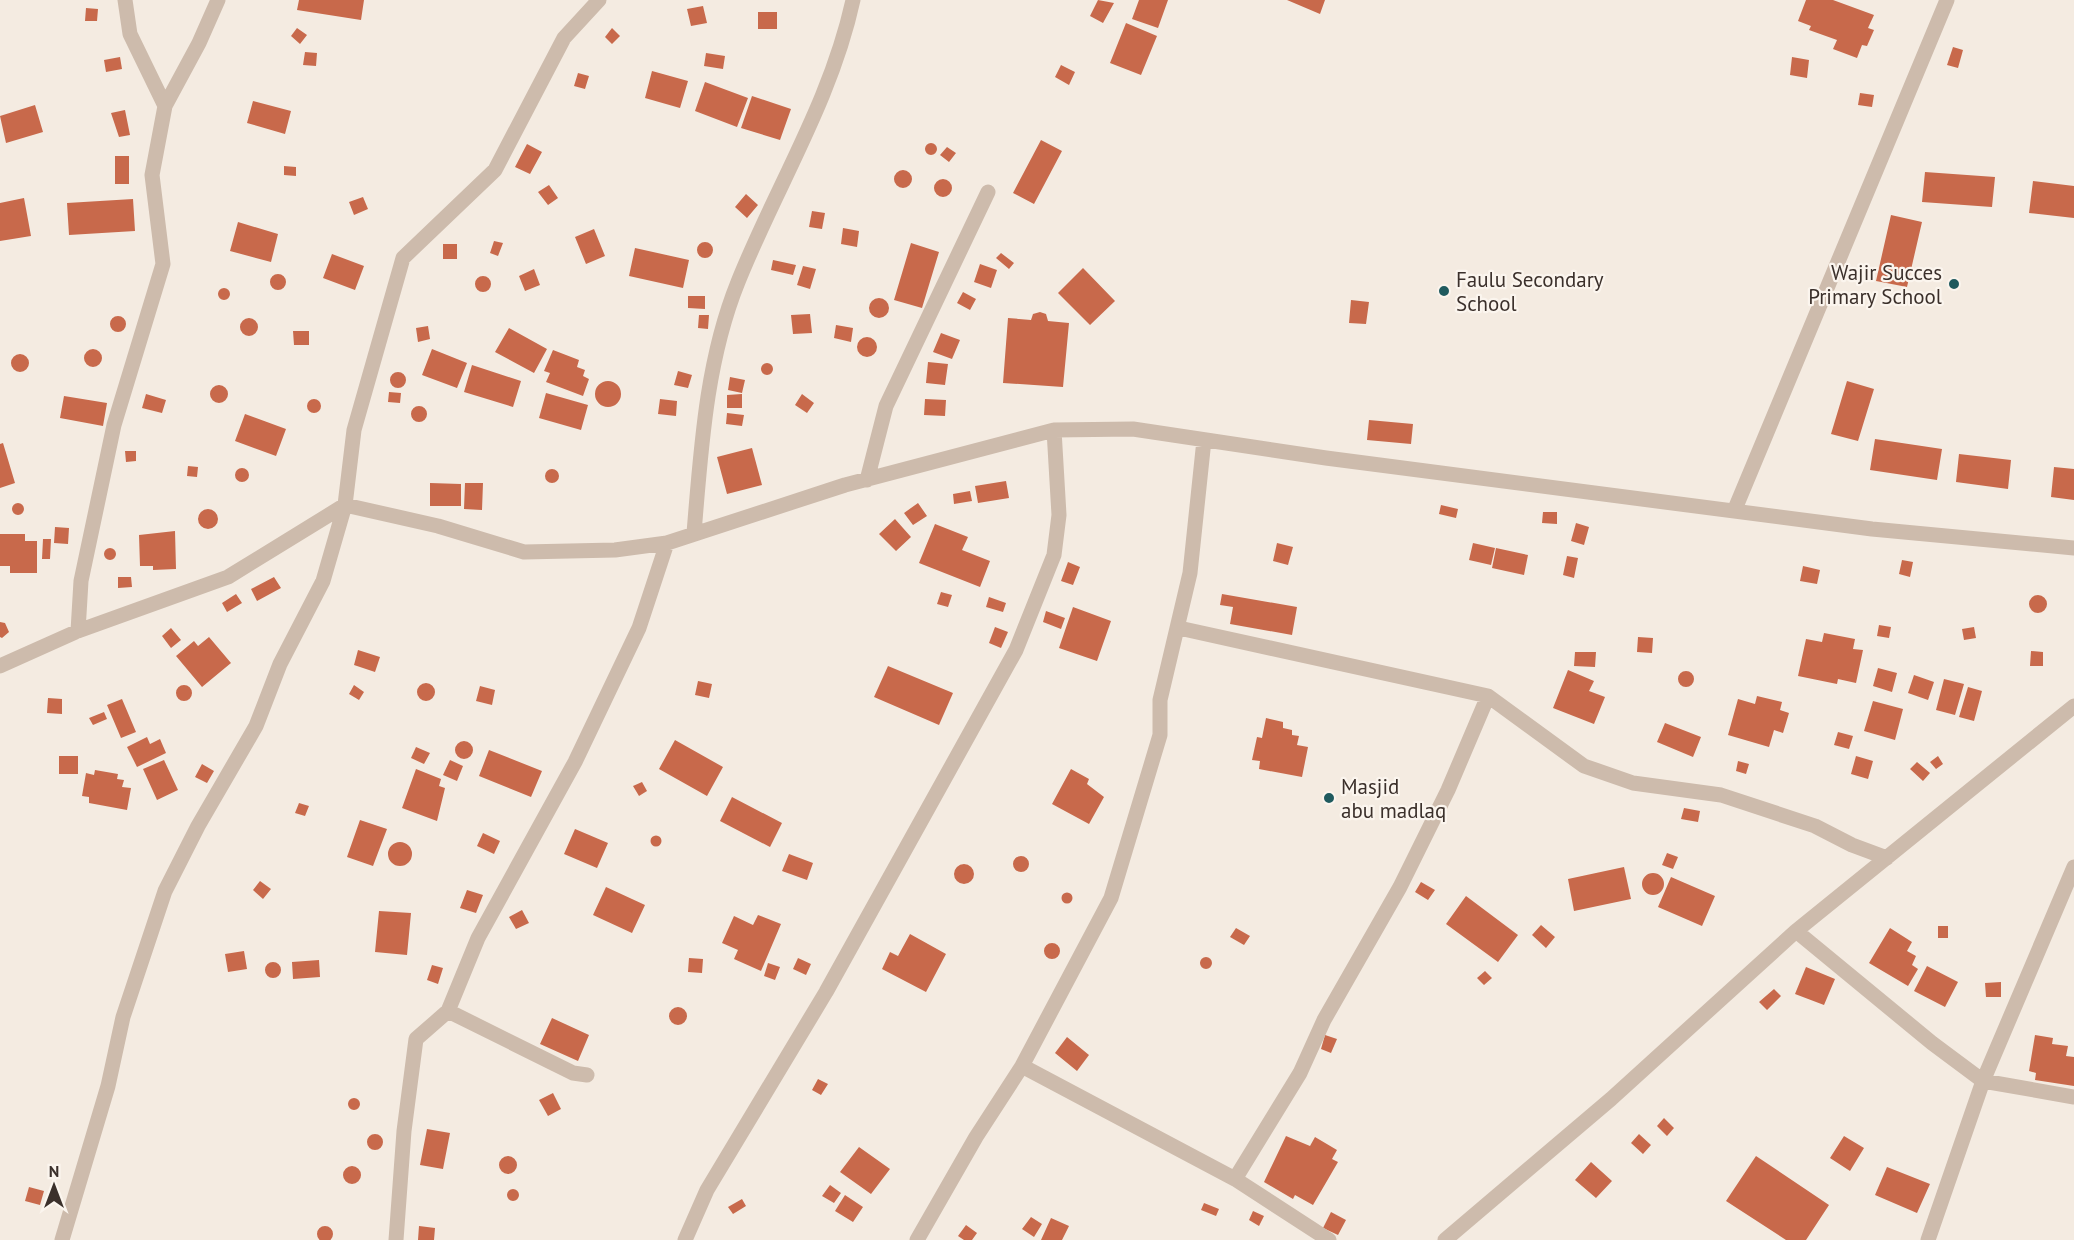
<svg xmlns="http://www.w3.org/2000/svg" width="2074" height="1240" font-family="'PT Sans',sans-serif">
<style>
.building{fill:#c8694b}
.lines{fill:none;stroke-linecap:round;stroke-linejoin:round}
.minor{stroke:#cdbbac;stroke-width:15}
.poi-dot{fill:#1f5a5e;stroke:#fbf5ee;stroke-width:2}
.labels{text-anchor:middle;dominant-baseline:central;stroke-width:4.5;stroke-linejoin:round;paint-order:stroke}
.poi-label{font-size:21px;fill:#3b302b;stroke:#fbf5ee;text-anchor:start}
</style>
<rect width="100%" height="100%" fill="#f4ebe1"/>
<path class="building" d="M299,0H364L361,20L297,10Z
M1098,0L1114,3L1103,23L1090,16Z
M1139,0H1168L1158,28L1132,19Z
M1287,0H1325L1320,14Z
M1806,0H1833L1874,15L1868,28L1874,30L1867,46L1862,45L1857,58L1833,49L1837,40L1809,30L1811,26L1798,21Z
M703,6L707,23L691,26L687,9Z
M86,8L98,9L97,21H85Z
M758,12H777V29H758Z
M1126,23L1157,36L1141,75L1110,63Z
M297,28L307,35L300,44L291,36Z
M612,28L620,36L612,44L605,37Z
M1953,47L1963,50L1958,68L1947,65Z
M305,52L317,53L316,66L303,65Z
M706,53L725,56L723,69L704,66Z
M120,57L122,69L106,72L104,60Z
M1792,57L1809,60L1807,78L1790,75Z
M1061,65L1075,72L1069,85L1055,77Z
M652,71L688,81L680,108L645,98Z
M578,73L589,76L585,89L574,86Z
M705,82L748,98L737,127L695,111Z
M1860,93L1874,95L1872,107L1858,105Z
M752,96L791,109L780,140L741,128Z
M253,101L291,111L285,134L247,123Z
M35,105L43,132L6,143L0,116Z
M125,110L130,135L119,137L111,113Z
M1041,140L1062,151L1034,204L1013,193Z
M925 149a6 6 0 1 1 12 0a6 6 0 1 1-12 0Z
M527,144L542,152L530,174L515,167Z
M947,147L956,153L949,162L940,155Z
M115,156H129V184H115Z
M284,166L296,167V176L284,175Z
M894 179a9 9 0 1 1 18 0a9 9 0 1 1-18 0Z
M1925,172L1995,177L1992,207L1922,202Z
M934 188a9 9 0 1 1 18 0a9 9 0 1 1-18 0Z
M2033,181L2074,186V218L2029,213Z
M549,185L558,198L548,205L538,192Z
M746,194L758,205L747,218L735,207Z
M363,197L368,209L354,215L349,202Z
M24,198L31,236L0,241V203Z
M133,199L135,231L69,235L67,203Z
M812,211L825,213L822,229L809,227Z
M1891,215L1922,222L1907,287L1876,281Z
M238,222L278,234L271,262L230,251Z
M843,228L859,231L857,247L841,244Z
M594,229L605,256L586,264L575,237Z
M494,241L503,243L498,256L490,253Z
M697 250a8 8 0 1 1 16 0a8 8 0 1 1-16 0Z
M911,243L939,252L922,308L894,300Z
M443,244H457V259H443Z
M635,248L689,260L683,288L629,276Z
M1001,253L1014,263L1009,269L996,258Z
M332,254L364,266L355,290L323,278Z
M773,260L796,265L793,275L771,270Z
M980,264L997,270L991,288L974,282Z
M803,266L816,269L810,289L797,285Z
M1083,268L1115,301L1090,325L1058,293Z
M534,269L540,285L525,291L519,276Z
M270 282a8 8 0 1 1 16 0a8 8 0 1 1-16 0Z
M475 284a8 8 0 1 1 16 0a8 8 0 1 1-16 0Z
M218 294a6 6 0 1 1 12 0a6 6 0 1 1-12 0Z
M963,292L976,299L970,310L957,303Z
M688,296H705V309L688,308Z
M869 308a10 10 0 1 1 20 0a10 10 0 1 1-20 0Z
M1351,300L1369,302L1366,324L1349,323Z
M1040,312L1046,314L1048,321L1069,323L1063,387L1003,383L1008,318L1031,320L1033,314Z
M810,314L812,333L793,334L791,315Z
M699,315H709L708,329L698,328Z
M110 324a8 8 0 1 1 16 0a8 8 0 1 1-16 0Z
M240 327a9 9 0 1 1 18 0a9 9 0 1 1-18 0Z
M836,325L853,328L851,342L834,338Z
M428,326L430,339L418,342L416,328Z
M509,328L547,349L534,373L495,352Z
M293,331H309V345H294Z
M941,333L960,340L952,359L933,352Z
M857 347a10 10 0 1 1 20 0a10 10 0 1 1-20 0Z
M432,349L467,363L457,388L422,375Z
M84 358a9 9 0 1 1 18 0a9 9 0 1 1-18 0Z
M553,350L579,360L577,367L585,370L583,376L589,379L583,396L546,382L550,373L544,371Z
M11 363a9 9 0 1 1 18 0a9 9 0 1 1-18 0Z
M928,362L948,364L945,385L926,383Z
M761 369a6 6 0 1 1 12 0a6 6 0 1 1-12 0Z
M472,365L521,381L513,407L464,392Z
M678,371L692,375L688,388L674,385Z
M390 380a8 8 0 1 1 16 0a8 8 0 1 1-16 0Z
M730,377L745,380L742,393L728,390Z
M595 394a13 13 0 1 1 26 0a13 13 0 1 1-26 0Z
M1847,381L1874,389L1858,441L1831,434Z
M210 394a9 9 0 1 1 18 0a9 9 0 1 1-18 0Z
M389,392L401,393L400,403L388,402Z
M546,393L588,405L581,430L539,418Z
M146,394L166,400L162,413L142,408Z
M742,394V408H727V395Z
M802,394L814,403L807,413L795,405Z
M64,396L107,403L103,426L60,418Z
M307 406a7 7 0 1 1 14 0a7 7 0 1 1-14 0Z
M660,399L677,401L676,416L658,414Z
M925,399L946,400L945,416L924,415Z
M411 414a8 8 0 1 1 16 0a8 8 0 1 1-16 0Z
M727,413L744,415L742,426L726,424Z
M245,414L286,429L276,456L235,441Z
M1369,420L1413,424L1411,444L1367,440Z
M1875,439L1942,449L1937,480L1870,470Z
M3,443L15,483L0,488V444Z
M752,448L762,485L727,494L717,457Z
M125,451H136V461L126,462Z
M1959,454L2011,460L2008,489L1956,482Z
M188,466L198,467L197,477L187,476Z
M2054,467L2074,469V500L2051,497Z
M235 475a7 7 0 1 1 14 0a7 7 0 1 1-14 0Z
M545 476a7 7 0 1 1 14 0a7 7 0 1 1-14 0Z
M1006,481L1009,498L978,503L975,486Z
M430,483L461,484V506H430Z
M465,483H483L482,510L464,509Z
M970,491L972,501L954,504L953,494Z
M12 509a6 6 0 1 1 12 0a6 6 0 1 1-12 0Z
M918,503L927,516L913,525L904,513Z
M1441,505L1458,509L1456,518L1439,514Z
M198 519a10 10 0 1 1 20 0a10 10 0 1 1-20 0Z
M1543,512H1557V524L1542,523Z
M895,519L911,537L896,551L879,534Z
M1576,523L1589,527L1584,545L1571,541Z
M935,524L968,537L962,550L990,561L980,587L919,563Z
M55,527L69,528L68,544L54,543Z
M175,531L176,569L153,570V566H140L139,535Z
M0,534H25V541H37V573H10V566H0Z
M43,539H51L50,559H42Z
M1277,543L1293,547L1288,565L1273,561Z
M1473,543L1495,548L1491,565L1469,560Z
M1496,548L1528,555L1524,575L1492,568Z
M104 554a6 6 0 1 1 12 0a6 6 0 1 1-12 0Z
M1567,556L1578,558L1574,578L1563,575Z
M1902,560L1913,562L1910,577L1899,574Z
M1068,562L1080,567L1073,585L1061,581Z
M1803,566L1820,570L1817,584L1800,581Z
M118,577H131L132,587L118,588Z
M274,577L281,588L257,601L251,589Z
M941,592L952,595L948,607L937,604Z
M236,594L242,603L227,612L222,603Z
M1222,594L1297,607L1292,635L1230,624L1233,607L1220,605Z
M2029 604a9 9 0 1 1 18 0a9 9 0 1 1-18 0Z
M989,597L1006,603L1003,612L986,607Z
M1073,607L1111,621L1097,661L1059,648Z
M1046,611L1065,618L1061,629L1043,622Z
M0,622L5,623L9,632L2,638L0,637Z
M1879,625L1891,627L1889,638L1877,636Z
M995,627L1008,632L1001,648L989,643Z
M1974,627L1976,638L1964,640L1962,629Z
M171,628L181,640L171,648L162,636Z
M1824,633L1855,639L1853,649L1863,650L1856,683L1838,679L1837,684L1798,676L1806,639L1822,642Z
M209,637L231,663L202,687L176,656L194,641L198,646Z
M1638,637L1653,638L1652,653L1637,652Z
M358,650L380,657L375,672L354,665Z
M2031,651L2043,652V666H2030Z
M1575,652H1596L1595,667L1574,666Z
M888,666L953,693L939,725L874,697Z
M1878,668L1897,673L1892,692L1873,686Z
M1568,670L1594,681L1589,691L1605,697L1594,724L1553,708Z
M1678 679a8 8 0 1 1 16 0a8 8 0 1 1-16 0Z
M1914,675L1934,682L1928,700L1908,693Z
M1944,679L1964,684L1955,715L1936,710Z
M698,681L712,684L709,698L695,695Z
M417 692a9 9 0 1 1 18 0a9 9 0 1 1-18 0Z
M354,685L364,692L359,700L349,694Z
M176 693a8 8 0 1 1 16 0a8 8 0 1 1-16 0Z
M480,686L495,690L492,705L476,701Z
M1968,687L1982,691L1974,721L1959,717Z
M1757,696L1782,702L1780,710L1789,713L1783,733L1774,730L1769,747L1728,735L1738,699L1755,704Z
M48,698L62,699V714L47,713Z
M122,699L136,732L121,738L107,705Z
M1873,701L1903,709L1895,740L1864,731Z
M104,712L107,719L93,725L89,718Z
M1266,718L1283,722V728L1292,730V735L1299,736L1297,745L1308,747L1302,777L1259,769L1260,761L1252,760L1257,737L1262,738Z
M1665,723L1701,737L1693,757L1657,742Z
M1838,732L1853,736L1849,749L1834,745Z
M147,737L150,744L160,739L166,753L137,767L127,747Z
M675,740L723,767L707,796L659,769Z
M455 750a9 9 0 1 1 18 0a9 9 0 1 1-18 0Z
M416,747L430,753L424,764L411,758Z
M489,750L542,771L531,797L479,776Z
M59,756H78V774H59Z
M1856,756L1873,761L1868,779L1851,774Z
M1938,756L1943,764L1936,769L1930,762Z
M164,760L178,790L157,800L143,769Z
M450,760L463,766L457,781L443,775Z
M1738,761L1749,764L1746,774L1736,771Z
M1917,762L1930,773L1923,781L1910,769Z
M202,764L214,771L207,783L195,777Z
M416,769L441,779L439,786L445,788L437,821L402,808Z
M1071,769L1089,779L1087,784L1104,797L1089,824L1052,804Z
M95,770L118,774L117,779L124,780L122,787L131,788L127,810L89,803V797L82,796L86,773L94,775Z
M642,782L647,791L639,796L633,786Z
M732,797L782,823L770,847L720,821Z
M299,803L309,806L305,816L295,813Z
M1684,808L1700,811L1698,822L1681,819Z
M360,820L387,829L373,866L347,857Z
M575,829L608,843L597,868L564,854Z
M483,833L500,841L494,854L477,846Z
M650.5 841a5.5 5.5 0 1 1 11 0a5.5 5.5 0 1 1-11 0Z
M388 854a12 12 0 1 1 24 0a12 12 0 1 1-24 0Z
M1667,853L1678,857L1673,869L1662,865Z
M789,854L813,863L807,880L782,871Z
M1013 864a8 8 0 1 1 16 0a8 8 0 1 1-16 0Z
M954 874a10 10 0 1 1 20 0a10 10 0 1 1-20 0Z
M1624,867L1631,899L1574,911L1568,879Z
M1642 884a11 11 0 1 1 22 0a11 11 0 1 1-22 0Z
M1671,877L1715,896L1702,926L1658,907Z
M260,881L271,889L263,899L253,890Z
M1421,882L1435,890L1428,900L1415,892Z
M606,887L645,905L632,933L593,915Z
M467,890L483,895L476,913L460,908Z
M1061.5 898a5.5 5.5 0 1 1 11 0a5.5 5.5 0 1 1-11 0Z
M1466,896L1518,935L1498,962L1446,924Z
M522,910L529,923L516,929L509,917Z
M379,911L411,913L407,955L375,952Z
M758,915L781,924L761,971L734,959L738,950L722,943L734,916L753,925Z
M1541,925L1555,937L1546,948L1532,935Z
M1938,926H1948V938H1938Z
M1236,928L1250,936L1244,945L1230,937Z
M1890,928L1912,942L1907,951L1916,956L1912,965L1918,969L1908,986L1869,963Z
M910,934L946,954L926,992L882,969L890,952L898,956Z
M1044 951a8 8 0 1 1 16 0a8 8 0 1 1-16 0Z
M244,951L247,969L228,972L225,954Z
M1200 963a6 6 0 1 1 12 0a6 6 0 1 1-12 0Z
M689,958L703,959L702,973L688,972Z
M798,958L811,964L806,975L793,969Z
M319,960L320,977L293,979L292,962Z
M265 970a8 8 0 1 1 16 0a8 8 0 1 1-16 0Z
M768,963L780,967L775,980L764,976Z
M432,965L443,968L438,984L427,980Z
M1927,966L1958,982L1945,1007L1914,991Z
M1806,967L1835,979L1824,1005L1795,994Z
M1485,971L1492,978L1484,985L1477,978Z
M2001,982V997H1986L1985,983Z
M1774,989L1781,996L1767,1010L1759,1002Z
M669 1016a9 9 0 1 1 18 0a9 9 0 1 1-18 0Z
M552,1018L589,1035L578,1061L540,1044Z
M1325,1035L1337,1039L1331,1053L1321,1049Z
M2035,1035L2053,1038L2052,1044L2068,1046L2066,1056L2074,1057V1086L2035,1080L2036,1073L2029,1071Z
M1067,1037L1089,1055L1077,1071L1055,1053Z
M818,1079L828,1084L821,1095L812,1090Z
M553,1093L561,1109L548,1116L539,1100Z
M348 1104a6 6 0 1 1 12 0a6 6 0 1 1-12 0Z
M1664,1118L1674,1128L1667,1136L1657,1126Z
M427,1129L450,1133L443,1169L420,1165Z
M1639,1134L1651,1145L1643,1154L1631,1143Z
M367 1142a8 8 0 1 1 16 0a8 8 0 1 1-16 0Z
M1286,1136L1310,1146L1315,1137L1337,1150L1332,1159L1338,1162L1313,1205L1295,1195L1293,1199L1264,1182Z
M1844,1136L1864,1148L1850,1171L1830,1158Z
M859,1147L890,1169L871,1194L840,1172Z
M499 1165a9 9 0 1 1 18 0a9 9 0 1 1-18 0Z
M1756,1156L1829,1205L1806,1240H1786L1726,1201Z
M1591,1162L1612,1181L1596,1198L1575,1180Z
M343 1175a9 9 0 1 1 18 0a9 9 0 1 1-18 0Z
M1887,1167L1930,1184L1917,1213L1875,1195Z
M830,1185L841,1193L834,1203L822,1196Z
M29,1187L44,1191L40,1205L25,1201Z
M507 1195a6 6 0 1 1 12 0a6 6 0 1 1-12 0Z
M845,1195L863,1207L853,1222L835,1211Z
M742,1199L746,1206L733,1214L728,1207Z
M1204,1203L1219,1209L1216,1216L1201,1210Z
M1253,1211L1264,1216L1259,1226L1249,1220Z
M1331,1212L1346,1220L1338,1235L1323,1228Z
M1031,1217L1042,1224L1034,1237L1022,1229Z
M1051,1218L1069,1226L1062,1240H1041Z
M966,1225L977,1233L972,1240H964L958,1236Z
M419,1226L435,1228L434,1240H418Z
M317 1234a8 8 0 1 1 16 0a8 8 0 1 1-16 0Z"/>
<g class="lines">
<path class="minor" d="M125,0L130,34L165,106
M867,480L886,406L988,192
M1735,509L1947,0
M694,533C701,449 706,361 738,282C776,187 831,101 853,0
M1179,628L1488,696L1584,766L1633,783L1721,795L1815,826L1852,845L1887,858
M78,631L81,581L114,425L163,264L152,175L165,106L199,43L218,0
M0,666L78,631L228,577L345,505L438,526L524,552L615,550L667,543L845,485L1054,430L1133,429L1326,458L1872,529L2074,548
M1796,931L1932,1043L1983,1081L2074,1097
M448,1011L573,1073L587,1075
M1022,1066L1235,1179
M62,1240L108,1086L123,1017L165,891L198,826L256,726L280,664L323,581L345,505L354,430L403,258L495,170L564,38L599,0
M396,1240L404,1131L416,1039L448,1011L478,938L575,762L639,628L667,543
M685,1240L707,1190L826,992L1016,650L1054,555L1059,515L1054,430
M917,1240L976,1137L1022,1066L1111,898L1160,735V700L1190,573L1204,440
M1329,1240L1235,1179L1300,1073L1324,1020L1400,887L1448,790L1488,696
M1445,1240L1611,1099L1796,931L2074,706
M1928,1240L1983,1081L2074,867"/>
</g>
<g class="poi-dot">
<circle cx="1954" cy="284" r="6"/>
<circle cx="1444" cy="291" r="6"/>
<circle cx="1329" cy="798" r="6"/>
</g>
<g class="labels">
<g class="poi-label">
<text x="1942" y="272" text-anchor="end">Wajir Succes<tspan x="1942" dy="24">Primary School</tspan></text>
<text x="1456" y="279">Faulu Secondary<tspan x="1456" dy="24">School</tspan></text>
<text x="1341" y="786">Masjid<tspan x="1341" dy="24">abu madlaq</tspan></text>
</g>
</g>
<g transform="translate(54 1186)" stroke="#fbf5ee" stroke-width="4.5" paint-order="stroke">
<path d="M0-4.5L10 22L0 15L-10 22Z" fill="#3b302b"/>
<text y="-9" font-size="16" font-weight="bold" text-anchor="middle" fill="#3b302b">N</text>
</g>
</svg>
